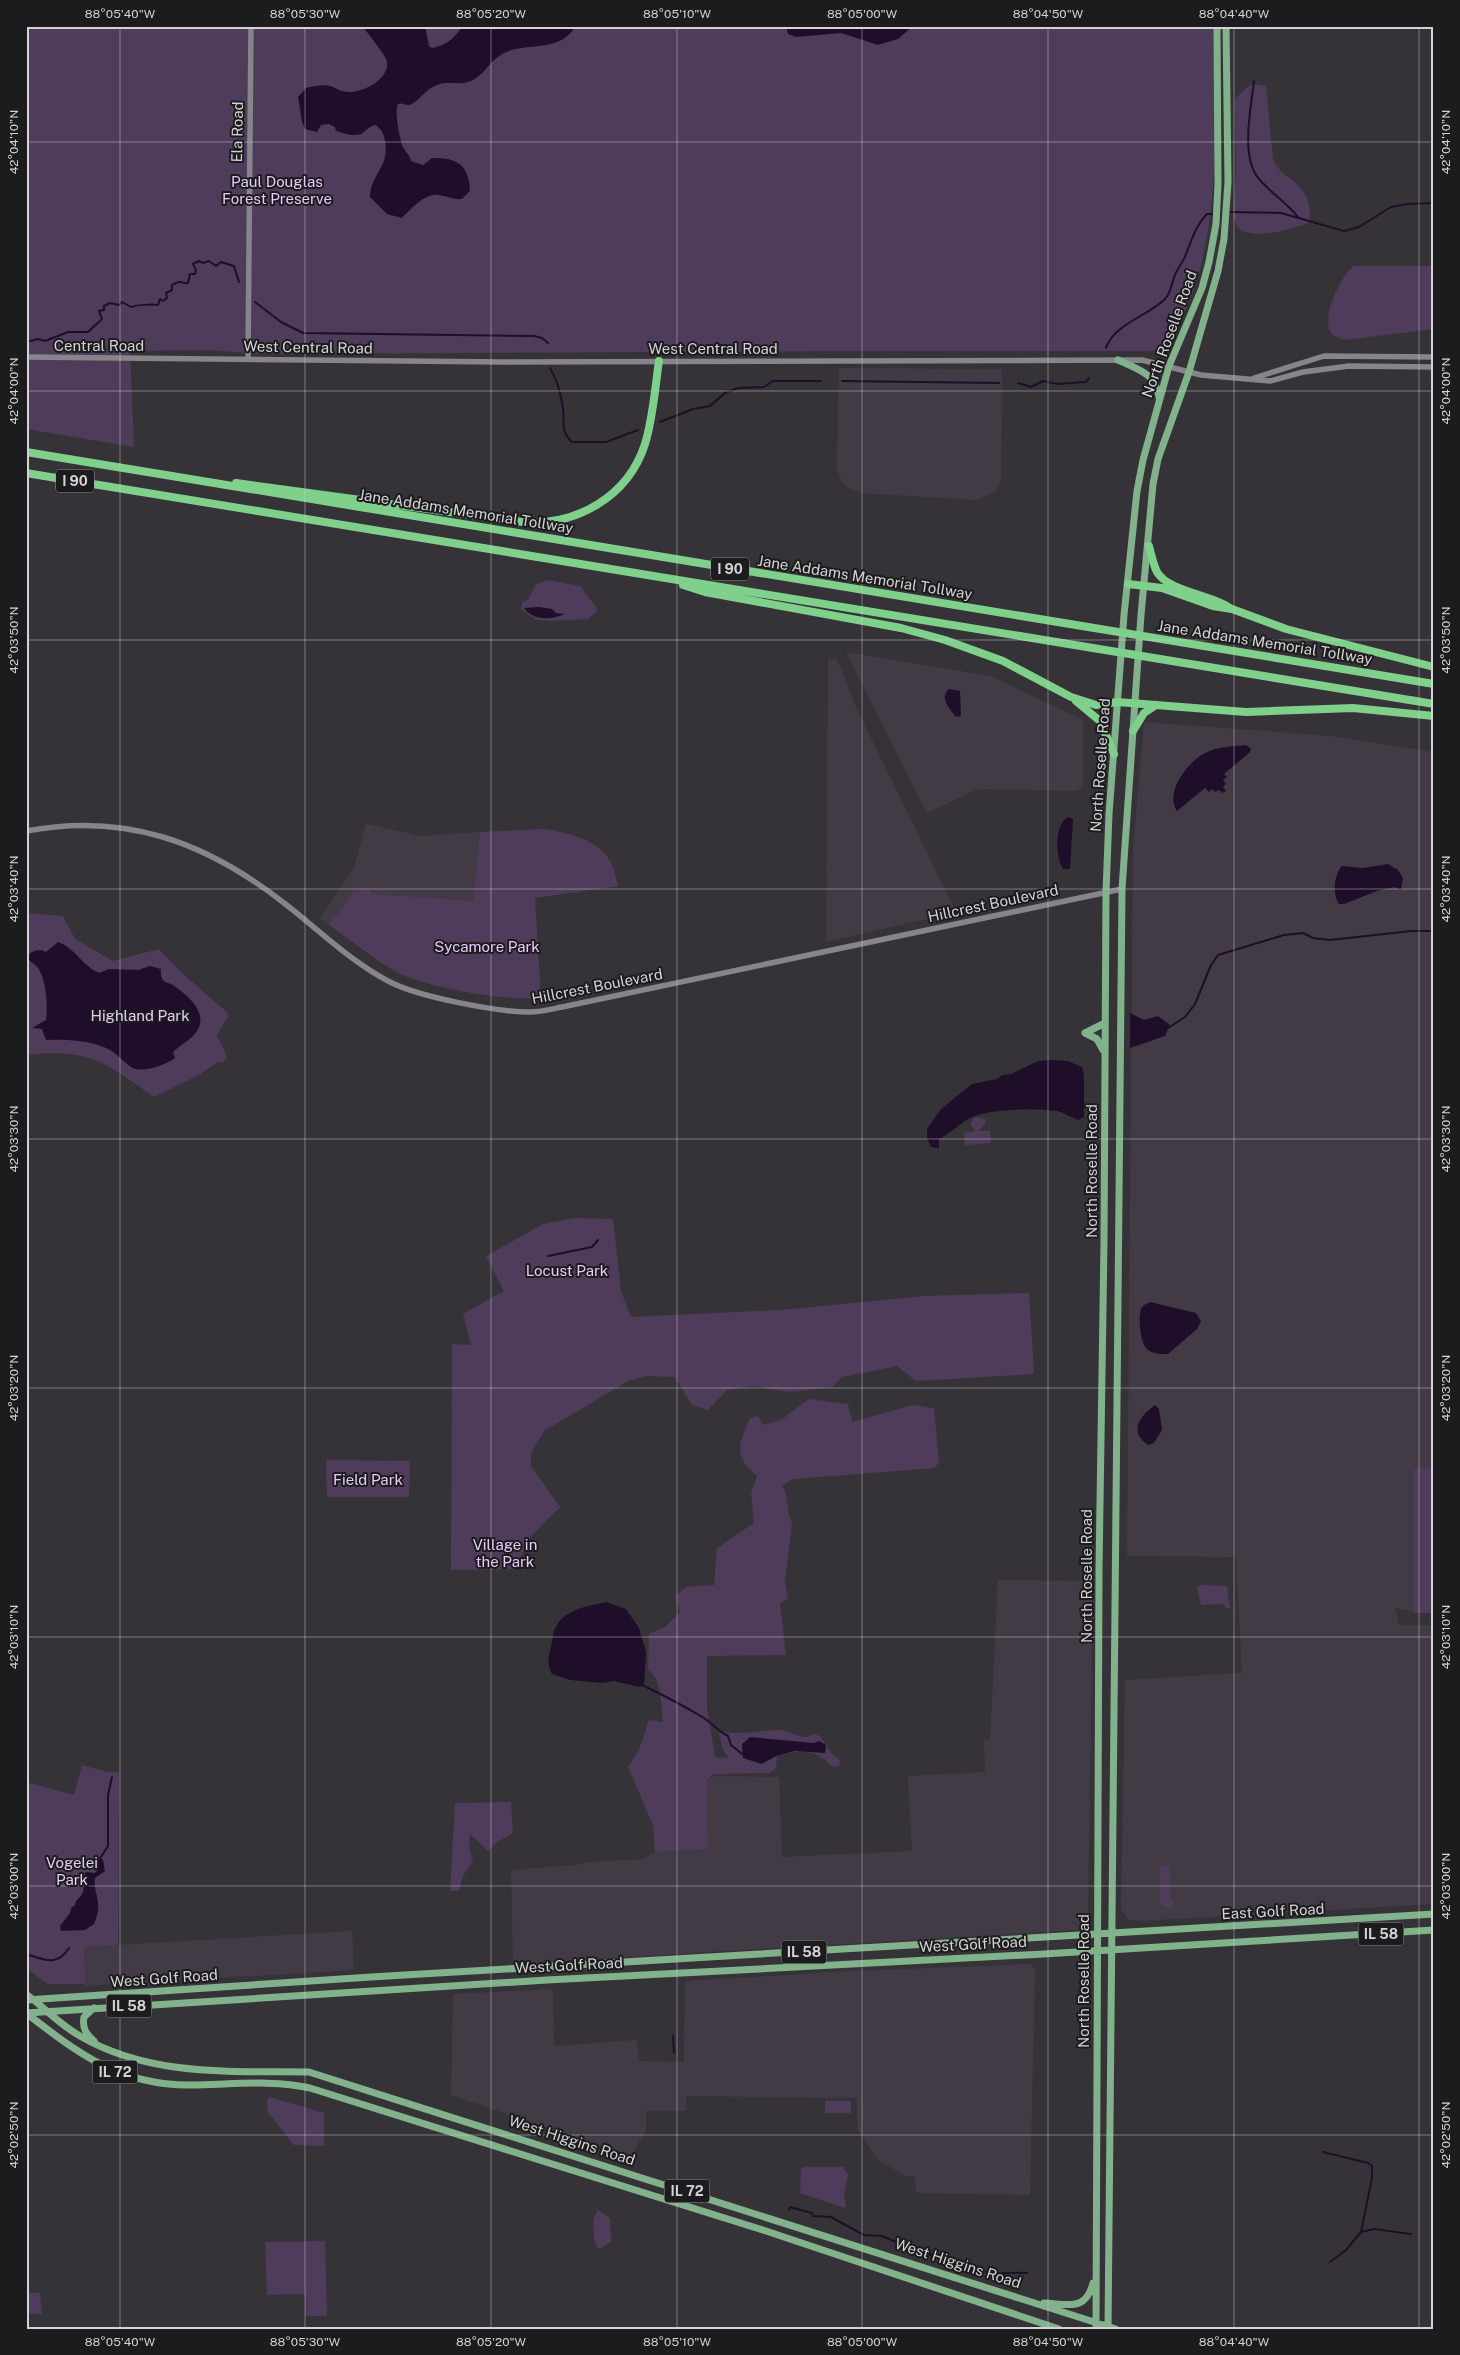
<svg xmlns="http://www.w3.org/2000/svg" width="1460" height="2355" font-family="'Public Sans',sans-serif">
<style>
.built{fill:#423b46}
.green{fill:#4f3c5b}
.water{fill:#1f0e2a}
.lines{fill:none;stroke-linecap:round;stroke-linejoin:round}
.stream{stroke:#1f0e2a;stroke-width:2}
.minor{stroke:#87848a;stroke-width:5.5}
.major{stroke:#82b28b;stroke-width:7}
.highway{stroke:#7fd08b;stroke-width:8}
.ticks{fill:none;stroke:#d4d2d5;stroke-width:1;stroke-opacity:0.45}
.labels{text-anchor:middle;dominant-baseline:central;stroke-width:4;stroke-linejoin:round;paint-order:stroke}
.shield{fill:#1c1b1d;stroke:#9d9b9e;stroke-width:1}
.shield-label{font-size:14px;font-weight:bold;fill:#d4d2d5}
.street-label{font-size:15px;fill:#d4d2d5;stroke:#1c1b1d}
.park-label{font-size:15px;fill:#e6cbfa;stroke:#1c1b1d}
.neatline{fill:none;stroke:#d4d2d5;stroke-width:2}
.ticks-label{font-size:12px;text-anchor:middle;fill:#d4d2d5}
</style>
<rect width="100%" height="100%" fill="#363338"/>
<path class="built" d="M839,368L1002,369L1001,482L996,491L977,500L861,493L849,488L842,483L837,469Z
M846,652L991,676L1083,720V784L1080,789L1074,791L978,789L927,813Z
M828,659L836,660L843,673L855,705L956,912L826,942Z
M1144,722L1331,736L1434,752V1613H1420L1395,1608L1399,1625H1434V1904L1139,1921L1129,1920L1121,1909L1125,1680L1242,1673L1236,1557L1127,1556L1133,850Z
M366,824L421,836L480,832L473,901L352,893L329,925L320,918L354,868Z
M998,1580L1089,1581L1093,1587L1088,1913L1083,1925L1077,1930L513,1964L511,1870L578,1865L587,1862L643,1859L655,1852L708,1849L707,1780L714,1776L779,1777L782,1857L912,1851L908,1776L985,1772L984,1739L990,1741Z
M352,1931L354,1970L84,1986V1947Z
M1031,1964L1035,1970L1030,2195L916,2193L915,2177L905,2176L877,2159L858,2130L857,2098L686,2096V2111H646V2130L631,2156L451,2095L453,1994L553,1989L554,2046L637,2040L639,2061L684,2062L685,1981L856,1971Z"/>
<path class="green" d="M26,26H1214C1213,119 1224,223 1186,309C1178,326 1171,341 1154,351H847L256,354L212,350L130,351L134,447L26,429Z
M1254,84L1266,86L1273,159C1280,176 1294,178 1303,191C1310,200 1310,211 1310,222C1293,229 1255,241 1238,228L1233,216L1236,170L1235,99L1246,88Z
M1354,266H1434V329L1344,340C1339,338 1333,336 1330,331C1322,316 1341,275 1354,266Z
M547,580L580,586L598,610L588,619L549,621L536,620L521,609L522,602L528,600L536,584Z
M545,829C566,833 590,837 605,854C613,862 615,875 618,886L535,898L541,998C506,1001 425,988 395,971C372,958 351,940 329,925L352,893L368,887L372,894L473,901L480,832Z
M26,913L63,916L75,939L113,961L159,949L182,973L229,1014L217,1035L227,1057L222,1063L218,1062L199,1075L154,1097C107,1063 87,1047 26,1055Z
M975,1117L985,1119V1123L979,1131H990L991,1143L965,1145L964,1133L976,1131L970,1125Z
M574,1218L613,1219L621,1291L631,1317L781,1310L925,1296L1029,1293L1034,1374L916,1381L897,1366L842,1377L832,1387L789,1392L753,1386L727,1390L708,1410L692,1405L675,1377L646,1376L628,1381L544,1431L531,1453V1466L560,1507L531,1536L515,1569L451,1570L452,1344L471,1345L463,1314L504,1291L486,1256L543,1224Z
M809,1399L848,1404L852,1422L913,1405L934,1408L939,1463L934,1468L793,1479L782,1486C790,1497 785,1510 792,1522L785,1582L788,1598L780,1604L786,1655L707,1656V1708L715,1757L729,1758L723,1750L719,1733L720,1731C739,1736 760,1730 780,1730C793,1731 801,1742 814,1734L820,1736L832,1754L840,1760L839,1766L833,1767C813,1748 802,1750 777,1756L776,1768L770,1773L713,1774L707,1780L708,1849L655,1852L653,1825L628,1767L639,1750L649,1720L663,1722L660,1692L656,1679L648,1669L649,1634L665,1627L680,1612L675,1596L686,1587L714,1585L717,1548L754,1523L751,1493L757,1476C733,1457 739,1442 750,1418L758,1416L763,1425L781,1420Z
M326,1460L410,1461L409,1497H327Z
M1418,1467L1434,1468V1613H1415L1414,1610V1470Z
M1201,1585L1227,1586L1230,1610L1222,1604L1201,1605L1197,1587Z
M82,1765L107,1772H119L118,1945L84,1947L85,1984H48L26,1968V1782L74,1795Z
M511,1802L513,1833L497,1842L488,1851L470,1834L469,1849L473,1860L463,1876L459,1891H450L455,1803Z
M1168,1864L1170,1869V1898L1175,1903L1171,1909L1162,1906L1160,1903V1866Z
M269,2097L324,2113V2146L294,2145L266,2110L268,2108L267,2101Z
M825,2101H851V2113H825Z
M805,2167H843L848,2174L844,2196L846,2206L845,2208L800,2193L801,2169Z
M598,2210L610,2218L611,2242L599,2249C592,2241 591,2218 598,2210Z
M325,2241L327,2316H305V2294L267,2295L265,2242Z
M26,2293H40L42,2314H30L26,2312Z"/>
<path class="water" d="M362,26H425L429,46L432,48C447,45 454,38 463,26H576C558,54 530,41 504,53C491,59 485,74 473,80C463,86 450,81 440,84C427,87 422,98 412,104C406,107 403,102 398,104C394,112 400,140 403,147C406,153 410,155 411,161L423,165L432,158C457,158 469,164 470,191L462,199C454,200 447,196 438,195C425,193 411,209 402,218L387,214L370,197C371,173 390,167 385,141C384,134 381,128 375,125C368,127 366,131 361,134C353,137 343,133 336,131L335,127L329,124L321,125L317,132L305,129L302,122L298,97L306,88C314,86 323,84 330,86C336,88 341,92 348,92C363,93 390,79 387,61C387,58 366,30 362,26Z
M786,26H913L898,39L878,45L841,33L796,37L788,34Z
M539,607L552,609L556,613L565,614C552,620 533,621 524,608Z
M949,689L960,691L961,715L959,717L955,716C949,708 939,697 949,689Z
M1246,745L1251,749L1250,752L1224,774L1227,777L1223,780L1226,784L1223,787L1226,791L1222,793L1219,790L1215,792L1212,789L1209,792L1205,788L1177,811C1164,792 1188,762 1205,753C1217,747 1232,746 1246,745Z
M1068,817L1073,819L1070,869H1063C1055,856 1054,825 1068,817Z
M1388,864L1398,870L1403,878L1401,890L1394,887L1377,891L1344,904H1339C1332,894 1334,875 1342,866L1363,868Z
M58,942C75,948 83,966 99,973L109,969L138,970L150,966L161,969C161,973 160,976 163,980C165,983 169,983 173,985C187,995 209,1012 197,1031C190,1041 181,1044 173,1052L175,1058C165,1065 142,1074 131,1067C122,1061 116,1052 106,1048C87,1040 66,1039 46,1040L42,1029L32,1028L46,1020C48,1006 46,979 38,968C35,964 32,963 29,960V954C34,950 41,949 46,952Z
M1130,1013L1144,1020L1158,1016L1170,1025L1165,1036L1130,1048Z
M1052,1060L1068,1061L1082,1067L1084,1075V1117L1078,1120C1071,1117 1064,1113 1057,1111C1039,1108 991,1109 975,1116C961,1121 952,1133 939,1139V1148L931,1147L927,1138V1129L941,1109L972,1084L997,1079L1002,1075L1011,1074L1038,1061Z
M1150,1302L1196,1313L1201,1321L1197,1329L1168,1354C1160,1354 1151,1354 1146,1348C1140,1341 1138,1317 1141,1309C1143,1305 1146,1304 1150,1302Z
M1155,1405L1159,1409L1162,1430L1154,1443L1148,1445C1128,1431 1140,1416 1155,1405Z
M606,1602L626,1609L639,1628L646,1652L644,1686L639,1687L614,1681L603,1683L570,1680L552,1674C547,1665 548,1657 551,1647C553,1640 552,1632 557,1625C566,1609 589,1606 606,1602Z
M750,1737L814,1743L819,1741L826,1745L825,1753L795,1751L776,1756L762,1764L743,1758L742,1744Z
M99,1857L103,1860L105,1871L95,1878C93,1897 104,1900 94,1924L85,1930L61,1931L60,1926L70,1913L71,1908L75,1905C76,1898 81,1898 83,1892C85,1885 82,1878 86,1872L95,1873L98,1869Z"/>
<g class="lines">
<path class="stream" d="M1254,81C1251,108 1240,157 1259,179C1271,193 1287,203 1298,217
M1231,212L1281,213L1344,231L1359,227L1391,207L1407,204L1434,203
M255,302L281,322L303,333L534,336L542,338L548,343
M26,342L38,339L45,341L68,332H88L102,319L99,311L104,310V306L110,303L119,305L122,302L131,307C136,305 152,304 158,305L160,299L163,301L167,298L166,293L172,290V285C183,279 179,284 188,283L190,274H195L196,270L193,264L199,261L203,263L209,261L216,266L221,262L234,266L239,282
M1106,348C1114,324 1148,316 1165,299C1172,291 1171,284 1175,275C1178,267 1184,261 1186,254C1192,239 1196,225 1207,214H1212
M550,368C558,381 561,394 563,409C565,424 560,430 572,442H606L638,430
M842,381L999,383
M1018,383L1031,387L1043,381L1057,384L1086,382L1089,378
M660,422L693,409L710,406L725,393L738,388L764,387L773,381H821
M1168,1028L1185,1017L1195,1004L1211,965L1218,955L1284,935L1303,933L1313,938L1330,940L1411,931H1434
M548,1256L592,1247L598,1240
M644,1686C665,1696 684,1706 704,1718C713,1724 718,1731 728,1736L731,1745L742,1754
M101,1857L108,1846V1795L112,1777
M26,1954C45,1960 57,1967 69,1948
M673,2036L674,2053
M1323,2152L1368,2163L1372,2166V2178L1361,2232
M789,2210L790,2207L812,2213L813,2216L831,2217L864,2235L882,2236L903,2245
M1361,2232L1374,2229L1411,2234
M919,2251L971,2268
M1330,2262L1346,2250L1361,2232
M986,2272C999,2275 1013,2272 1027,2273"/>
<path class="minor" d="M26,357L503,362L1142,360L1201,375L1270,381L1303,372L1349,366L1434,367
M248,358L251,26
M1254,378L1324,356L1434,357
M26,831C125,812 206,842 284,903C318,929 351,962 390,982C419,997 497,1012 530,1012C543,1012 555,1008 567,1006L1122,889"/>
<path class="major" d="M1118,360C1138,369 1156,374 1159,397
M1085,1033L1097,1039L1103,1050
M1085,1033L1105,1023
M26,1994C45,2008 60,2025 80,2036C150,2077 231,2071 309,2072L1116,2329
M26,2000L371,1977L1434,1914
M26,2013L547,1980L1044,1954L1434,1930
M26,2013C79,2054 119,2085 189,2085C229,2085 271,2079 310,2088L766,2231L1059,2329
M94,2041C86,2034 82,2028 84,2017L94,2008
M1044,2303C1067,2304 1086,2312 1093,2283
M1096,2329L1099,1570L1104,1243L1106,892L1109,814L1124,615L1137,491L1143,460L1169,366L1202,288L1209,262L1216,224L1218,184L1217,26
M1108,2329L1122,889L1141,615L1153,484L1158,459L1189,372L1218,271L1224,239L1228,182L1226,26"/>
<path class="highway" d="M26,452L1434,684
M26,473L1434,704
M236,483L523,522C576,526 628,497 645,444C653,418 655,388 659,361
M1149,546C1151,554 1153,564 1157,572C1169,592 1210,594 1230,608
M1128,584L1162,588L1213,606L1232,609L1286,629L1434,667
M683,585L705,592L901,628L945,640L1003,661L1071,697L1096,705L1117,702L1246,712L1353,708L1434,716
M1076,701L1100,721L1114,754
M1133,731L1144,713L1156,705"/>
</g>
<path class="ticks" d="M120,26V2329M305,26V2329M491,26V2329M677,26V2329M862,26V2329M1048,26V2329M1234,26V2329M1419,26V2329M26,142H1434M26,391H1434M26,640H1434M26,889H1434M26,1139H1434M26,1388H1434M26,1637H1434M26,1886H1434M26,2135H1434"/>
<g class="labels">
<g class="shield">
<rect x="56" y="469.5" width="38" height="23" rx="4"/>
<rect x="711" y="557.5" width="38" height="23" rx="4"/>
<rect x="1358.5" y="1922.5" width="45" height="23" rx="4"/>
<rect x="781.5" y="1940.5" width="45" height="23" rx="4"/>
<rect x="106.5" y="1994.5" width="45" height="23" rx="4"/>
<rect x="92.5" y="2060.5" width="45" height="23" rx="4"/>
<rect x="664.5" y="2179.5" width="45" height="23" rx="4"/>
</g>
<g class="shield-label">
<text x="75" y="481">I 90</text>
<text x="730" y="569">I 90</text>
<text x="1381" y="1934">IL 58</text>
<text x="804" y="1952">IL 58</text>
<text x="129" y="2006">IL 58</text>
<text x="115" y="2072">IL 72</text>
<text x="687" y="2191">IL 72</text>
</g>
<g class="street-label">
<text transform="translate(237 132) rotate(-89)">Ela Road</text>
<text transform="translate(1169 334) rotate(-70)">North Roselle Road</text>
<text x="99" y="345">Central Road</text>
<text transform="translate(308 347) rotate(1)">West Central Road</text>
<text x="713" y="348">West Central Road</text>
<text transform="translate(466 511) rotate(9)">Jane Addams Memorial Tollway</text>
<text transform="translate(865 577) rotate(9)">Jane Addams Memorial Tollway</text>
<text transform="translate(1265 642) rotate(9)">Jane Addams Memorial Tollway</text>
<text transform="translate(1100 765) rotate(-86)">North Roselle Road</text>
<text transform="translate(993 903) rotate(-12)">Hillcrest Boulevard</text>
<text transform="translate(597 986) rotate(-11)">Hillcrest Boulevard</text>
<text transform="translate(1091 1171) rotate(-90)">North Roselle Road</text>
<text transform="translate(1086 1576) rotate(-90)">North Roselle Road</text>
<text transform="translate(1273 1911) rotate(-3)">East Golf Road</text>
<text transform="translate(973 1944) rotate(-3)">West Golf Road</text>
<text transform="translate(569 1965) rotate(-3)">West Golf Road</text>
<text transform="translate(164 1978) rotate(-4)">West Golf Road</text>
<text transform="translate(1083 1981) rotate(-90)">North Roselle Road</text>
<text transform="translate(572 2140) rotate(18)">West Higgins Road</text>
<text transform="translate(958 2263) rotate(18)">West Higgins Road</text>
</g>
<g class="park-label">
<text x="277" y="181">Paul Douglas<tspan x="277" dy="17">Forest Preserve</tspan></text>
<text x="487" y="946">Sycamore Park</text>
<text x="140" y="1015">Highland Park</text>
<text x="567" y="1270">Locust Park</text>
<text x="368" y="1479">Field Park</text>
<text x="505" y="1544">Village in<tspan x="505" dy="17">the Park</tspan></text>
<text x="72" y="1862">Vogelei<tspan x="72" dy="17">Park</tspan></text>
</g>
</g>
<rect width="1460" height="2355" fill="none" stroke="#1c1b1d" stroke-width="55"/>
<rect x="28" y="28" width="1404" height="2300" class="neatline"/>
<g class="ticks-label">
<text x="120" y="18">88°05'40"W</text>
<text x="305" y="18">88°05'30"W</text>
<text x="491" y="18">88°05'20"W</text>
<text x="677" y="18">88°05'10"W</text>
<text x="862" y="18">88°05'00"W</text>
<text x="1048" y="18">88°04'50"W</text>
<text x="1234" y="18">88°04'40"W</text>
<text transform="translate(14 142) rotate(-90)" y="4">42°04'10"N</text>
<text transform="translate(1446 142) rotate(-90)" y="4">42°04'10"N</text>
<text transform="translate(14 391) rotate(-90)" y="4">42°04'00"N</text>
<text transform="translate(1446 391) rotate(-90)" y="4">42°04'00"N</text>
<text transform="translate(14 640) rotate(-90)" y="4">42°03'50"N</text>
<text transform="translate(1446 640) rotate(-90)" y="4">42°03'50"N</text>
<text transform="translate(14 889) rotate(-90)" y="4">42°03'40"N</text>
<text transform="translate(1446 889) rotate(-90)" y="4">42°03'40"N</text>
<text transform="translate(14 1139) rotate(-90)" y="4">42°03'30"N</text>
<text transform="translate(1446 1139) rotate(-90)" y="4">42°03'30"N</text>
<text transform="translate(14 1388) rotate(-90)" y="4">42°03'20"N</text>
<text transform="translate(1446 1388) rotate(-90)" y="4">42°03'20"N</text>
<text transform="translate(14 1637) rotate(-90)" y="4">42°03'10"N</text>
<text transform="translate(1446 1637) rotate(-90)" y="4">42°03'10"N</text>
<text transform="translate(14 1886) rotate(-90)" y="4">42°03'00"N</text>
<text transform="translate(1446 1886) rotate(-90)" y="4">42°03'00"N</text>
<text transform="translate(14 2135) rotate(-90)" y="4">42°02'50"N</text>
<text transform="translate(1446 2135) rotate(-90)" y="4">42°02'50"N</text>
<text x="120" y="2346">88°05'40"W</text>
<text x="305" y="2346">88°05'30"W</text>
<text x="491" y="2346">88°05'20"W</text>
<text x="677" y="2346">88°05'10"W</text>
<text x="862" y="2346">88°05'00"W</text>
<text x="1048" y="2346">88°04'50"W</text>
<text x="1234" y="2346">88°04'40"W</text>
</g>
</svg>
